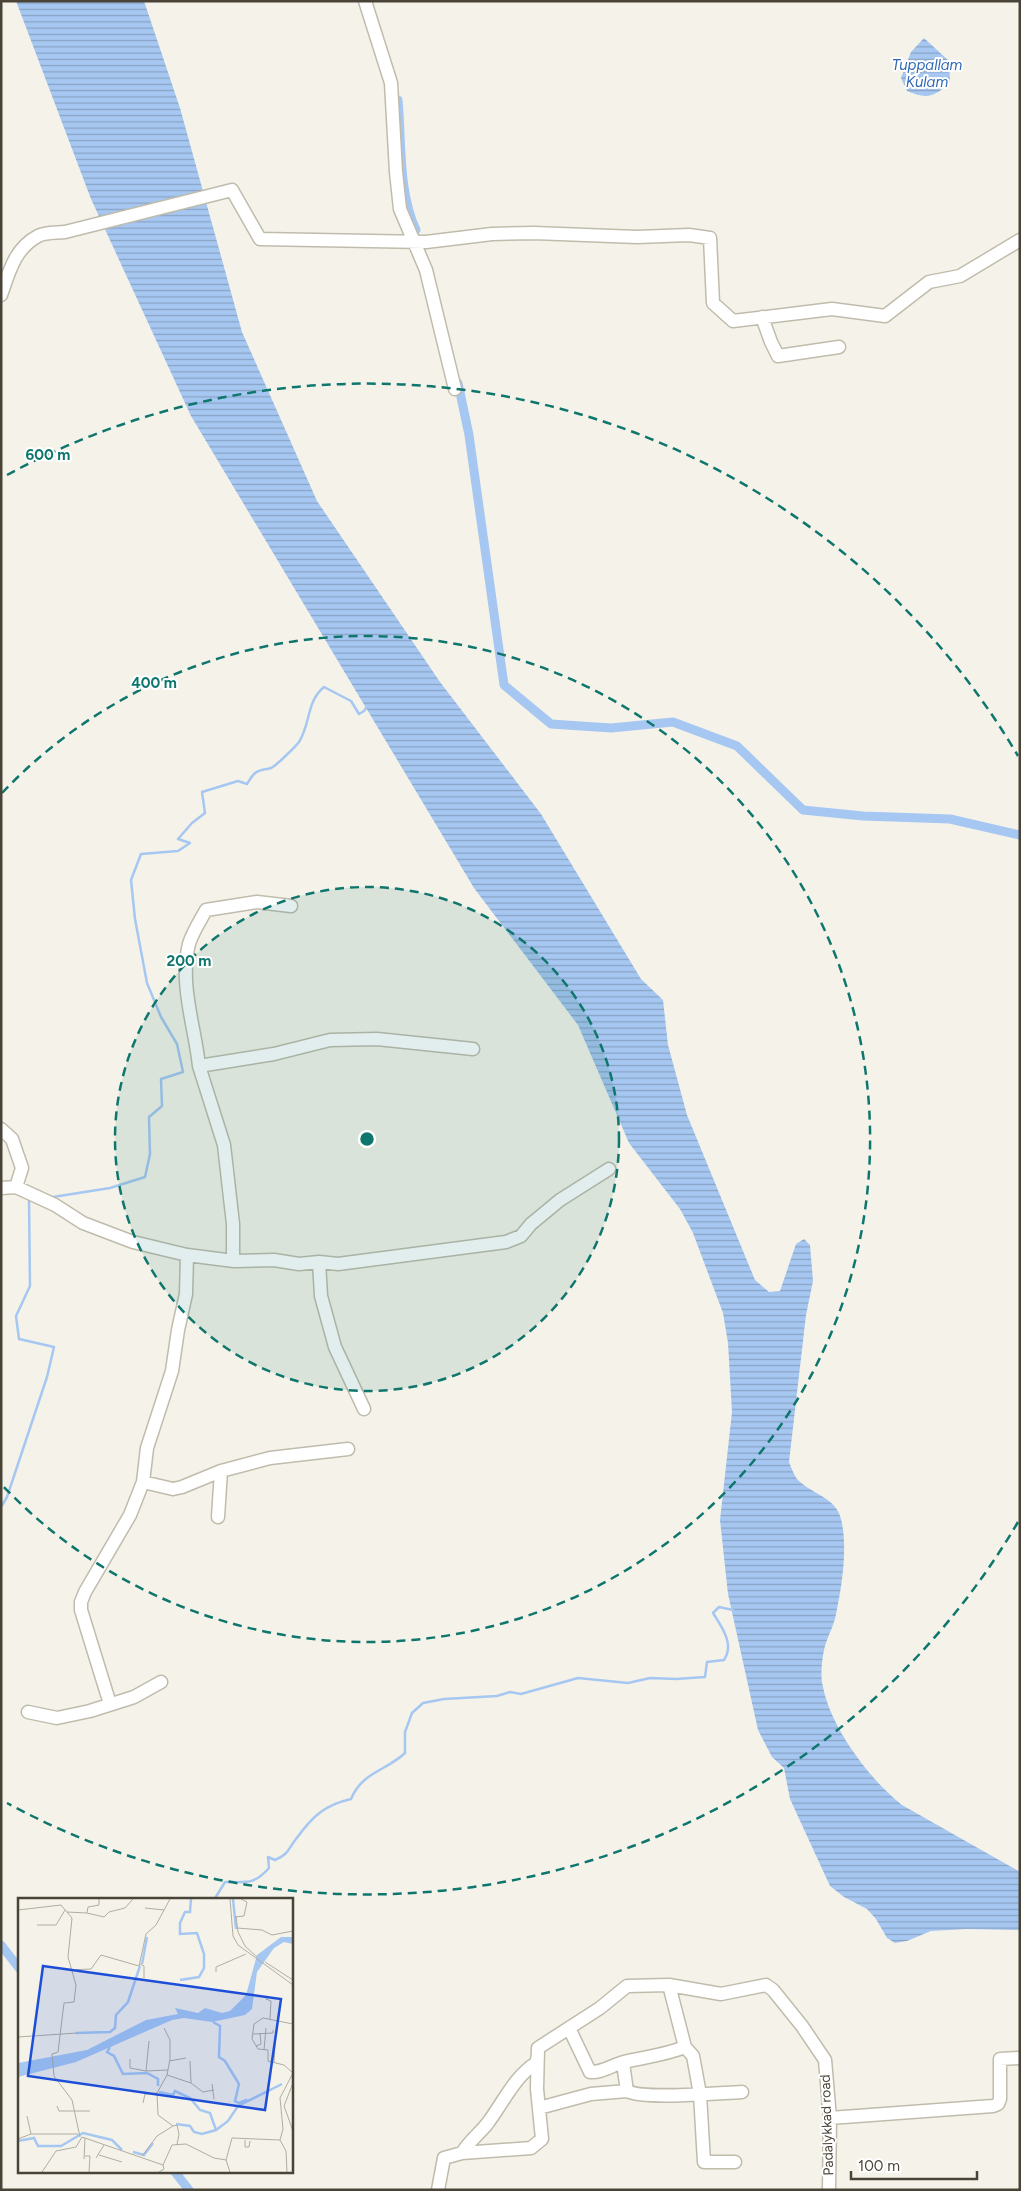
<svg xmlns="http://www.w3.org/2000/svg" width="1021" height="2191" font-family="Figtree,sans-serif">
<style>
.water{fill:url(#water-rules)}
.lines{fill:none;stroke-linecap:round;stroke-linejoin:round}
.stream{stroke:#a6c7f1;stroke-width:2.5}
.canal{stroke:#a6c7f1;stroke-width:9}
.minor-casing{stroke:#c0bcac;stroke-width:15}
.minor{stroke:#fff;stroke-width:12}
.ring{fill:none;stroke:#0f766e;stroke-width:2.5;stroke-dasharray:9 6}
.labels{text-anchor:middle;dominant-baseline:central;stroke-width:4;stroke-linejoin:round;paint-order:stroke}
.street-label{font-size:14px;fill:#494437;stroke:#fff}
.water-label{font-size:15px;font-style:italic;fill:#2f68b6;stroke:#fff}
.inset-river{fill:none;stroke:#a6c7f1;stroke-width:2.5}
.inset-road{fill:none;stroke:#b0ada2;stroke-width:1}
.view{fill:#1d4ed8;fill-opacity:0.15;stroke:#1d4ed8;stroke-width:2.5}
.inset-edge{fill:none;stroke:#494437;stroke-width:2.5}
.centre{fill:#0f766e;stroke:#fff;stroke-width:2.5}
.ring-label{font-size:15px;text-anchor:middle;font-weight:bold;fill:#0f766e;stroke:#fff;stroke-width:4;stroke-linejoin:round;paint-order:stroke}
</style>
<defs>
<pattern id="water-rules" width="6" height="5" patternUnits="userSpaceOnUse" patternTransform="scale(1.25)"><rect width="6" height="5" fill="#a6c7f1"/><path d="M0 2.5h6" fill="none" stroke="#89a3c4"/></pattern>
</defs>
<rect width="100%" height="100%" fill="#f5f3e9"/>
<path class="water" d="M16,1H144L180,108L242,332L317,501L440,682L541,814L641,979L663,1000L668,1045L687,1115L755,1280L769,1292L780,1291L796,1244L804,1239L810,1245L813,1281L806,1315L789,1462C791,1467 794,1475 797,1479C811,1494 836,1497 841,1519C848,1547 842,1586 836,1614C834,1626 827,1637 824,1650C822,1660 820,1677 823,1687C831,1728 870,1780 902,1805L1020,1872V1930L967,1929L931,1931L907,1941L895,1943L887,1938L876,1919L867,1909L844,1897L830,1886L790,1799L784,1768L772,1757L758,1730L728,1594L720,1520L732,1412L728,1343L723,1313L693,1233L680,1209L629,1143L578,1025L474,888L191,416L91,199Z
M924,38L949,61L950,82C934,98 926,99 907,91L901,78L911,52Z"/>
<g class="lines">
<path class="stream" d="M53,1197L110,1188L145,1177L150,1154L149,1117L162,1106L161,1079L183,1072L177,1044L161,1017L147,983L135,919L131,880L141,854L178,851L190,843L178,839L192,823L205,813L202,792L238,781L247,784C249,781 251,777 254,774C259,769 265,770 271,768C276,766 296,746 299,742C311,723 306,702 324,687L351,701L359,714L364,711L368,705
M1,1507L7,1497L47,1377L54,1347L19,1339L16,1316L30,1286L29,1199
M214,1900L225,1882C247,1882 254,1885 269,1868L268,1857L275,1860C290,1853 287,1850 296,1839C312,1817 324,1805 351,1799C362,1772 386,1771 405,1753V1732L412,1713L423,1703L444,1699L497,1696L510,1692L521,1694L578,1678L628,1683L650,1678L676,1679L705,1677L707,1662L724,1660C735,1644 721,1626 713,1613L719,1607L733,1610"/>
<path class="canal" d="M398,100C402,143 398,191 416,230
M458,383L469,435L504,685L551,724L611,728L673,722L737,746L803,810L863,816L950,819L1020,835
M1,1945L19,1968
M175,2172L189,2190"/>
<defs>
<path id="minor" d="M365,1L391,83L396,172L400,209L426,270L455,389
M1,295C9,272 15,248 38,236C45,232 57,233 65,232L232,190L260,239L426,242L492,234L534,233L637,237L689,235L710,238L713,303L733,321L832,309L885,316L929,282L960,276L1020,240
M762,317L771,342L778,356L839,347
M199,1066C195,1027 179,984 189,944C192,933 200,921 206,910L257,902L291,906
M1,1129L12,1139L22,1168L16,1187
M1,1188L16,1187L55,1205L83,1223L133,1242L187,1255L234,1261L274,1260L299,1264L319,1262L338,1264L506,1242L521,1236L531,1224L560,1200L609,1169
M233,1261V1224L224,1145L199,1066L274,1054L330,1040L377,1039L473,1049
M319,1262L321,1296L335,1347L364,1409
M143,1482L173,1489L182,1487L221,1471L270,1458L348,1449
M218,1517L221,1471
M110,1704L81,1610V1602L85,1592L130,1515L143,1482L147,1448L172,1371L178,1330L186,1294L187,1255
M28,1712L57,1718L90,1711L134,1697L161,1682
M669,1985L685,2047L693,2056L700,2094L704,2162H735
M569,2028L590,2072C602,2073 612,2065 624,2062C645,2057 665,2055 685,2047
M623,2063L627,2091
M539,2108L591,2094L627,2091C645,2100 718,2093 742,2092
M830,2118L993,2106L998,2104L1000,2099V2059L1020,2058
M462,2153C469,2141 479,2134 487,2124C503,2103 514,2077 536,2063L538,2056
M438,2190L444,2158L462,2153L531,2148L542,2139L537,2089L538,2048L600,2008L627,1986L669,1985L721,1994L766,1985L773,1990L802,2026L825,2060L830,2118L829,2190"/>
</defs>
<use href="#minor" class="minor-casing"/>
<use href="#minor" class="minor"/>
</g>
<circle cx="367" cy="1139" r="252" fill="#0f766e" fill-opacity=".12"/>
<g class="ring">
<circle cx="367" cy="1139" r="252"/>
<path d="M2 793A503 503 0 1 1 2 1485"/>
<path d="M1018 1522A755 755 0 0 1 7 1803M7 475A755 755 0 0 1 1018 756"/>
</g>
<g class="labels">
<g class="street-label">
<text transform="translate(827 2125) rotate(-92)">Padalykkad road</text>
</g>
<g class="water-label">
<text x="927" y="65">Tuppallam<tspan x="927" dy="17">Kulam</tspan></text>
</g>
</g>
<g transform="translate(18 1898)">
<rect width="275" height="275" fill="#f5f3e9"/>
<path d="M263,39H275V46L266,44L256,50L239,74L234,111L227,117L194,124L166,120L154,122L58,164L0,179V165L69,152L128,122L160,116L157,110L180,115L187,110L204,115L212,113L228,97L239,57Z" fill="#a6c7f1"/>
<path class="inset-river" d="M215,1L218,31M124,66L129,39M162,82L181,79L186,70V56L179,35L162,36V25L167,14H172L173,1M195,124L202,128L201,159L207,163L221,186L217,203L221,205L228,202L229,204M58,135L92,134L97,130L98,117L110,104L122,68M92,149L89,154L96,158L105,176L129,175L140,181V188M141,194L155,197L157,193L172,200L182,212L192,215L198,232M158,226L172,228L176,234L184,236L198,232L210,223L220,208L264,186M0,243L16,240L20,248H43L65,235L94,242L104,252M115,254L126,257L135,245"/>
<path class="inset-road" d="M212,1L215,38L220,47L275,87M127,10L146,12M0,12L43,7L54,20L50,59L58,87L56,104L46,105L40,154L34,156L36,178L54,202L62,239M49,14L69,15L70,9L81,7V1M69,15L86,19L91,14L107,10L115,1M218,18L220,34L227,48L239,59M217,19L226,18L229,4L223,1M19,27H38L47,12M219,30L244,32L254,37L275,33M247,64L275,82M122,66L126,68V80M51,72L73,71L83,57L121,68L128,36L138,27L152,1M198,74V69L228,56M248,98V101L253,103L252,121M235,136L255,135V132M0,139L59,135M131,143L128,173L150,172M238,148L243,146L242,135M246,152L248,130M112,161V170L128,173M151,163L168,160M172,163L173,185M256,165L257,146M149,177L173,185L185,194L196,192M275,185L266,208L275,233M194,186L196,201M125,205L127,196L139,195M39,208L41,213H72M9,218L13,236M155,228L159,227L161,236L159,247M0,241L13,236H60M227,242V249H231L232,243M81,257L104,264M67,258H72L71,274M124,258L139,238L155,228L140,217L139,195L149,177L152,161V142L146,130M78,260L86,247M66,261L67,240M145,267L154,247L168,246L196,260L208,262M24,274L38,253L58,249L64,239L145,267L146,271L141,274M212,274L208,262L214,240L262,242M269,274L268,253L262,242L265,231L262,200L275,175L266,167L250,163V152L240,151L234,141L236,126L245,120L275,126"/>
<path class="view" d="M25,68L263,101L247,212L10,178Z"/>
<rect width="275" height="275" class="inset-edge"/>
</g>
<circle cx="367" cy="1139" r="8" class="centre"/>
<g class="ring-label">
<text x="48" y="460">600 m</text>
<text x="154" y="688">400 m</text>
<text x="189" y="966">200 m</text>
</g>
<rect width="1021" height="2191" fill="none" stroke="#494437" stroke-width="5"/>
<path d="M851 2171v8h126v-8" fill="none" stroke="#494437" stroke-width="2.5"/>
<text x="858" y="2171" font-size="15" fill="#494437" stroke="#ffffff" stroke-width="4" paint-order="stroke">100 m</text>
</svg>
